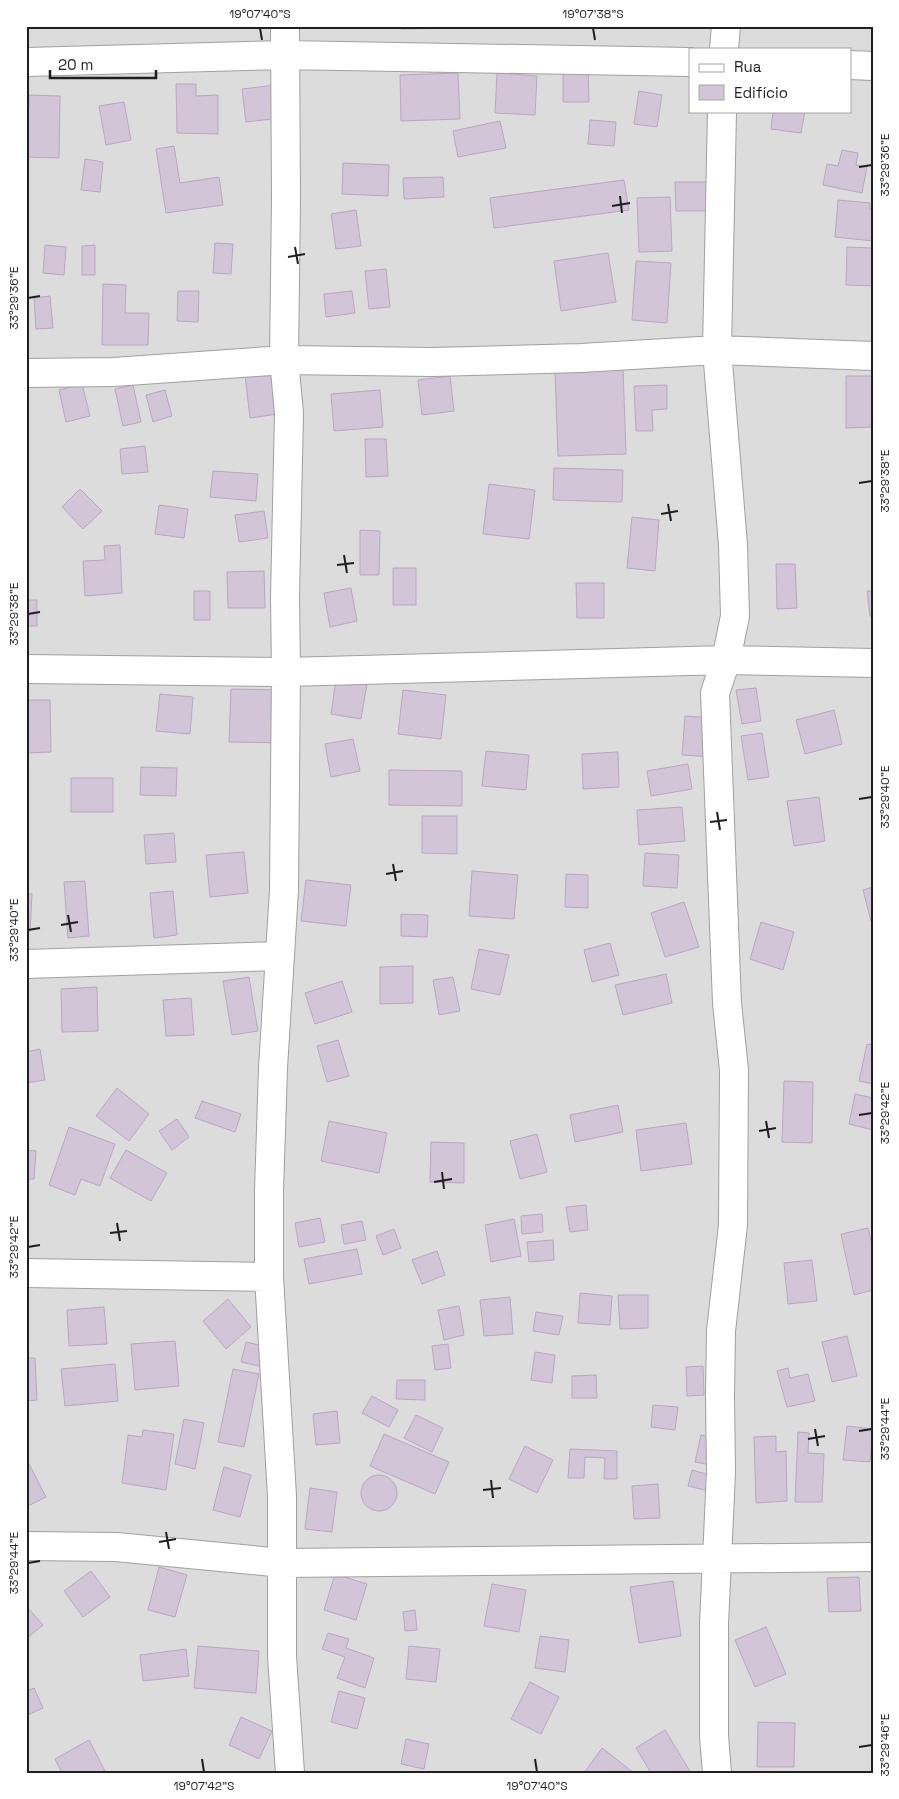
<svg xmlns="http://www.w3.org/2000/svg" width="899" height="1799" font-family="'Space Grotesk',sans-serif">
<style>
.residential{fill:#dcdcdd;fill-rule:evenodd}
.building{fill:#d1c5d7;stroke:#baa6c3}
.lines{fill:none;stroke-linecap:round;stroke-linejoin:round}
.street-casing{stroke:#a0a0a0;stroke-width:30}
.street{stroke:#fff;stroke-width:28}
.ticks{fill:none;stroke:#1f1f1f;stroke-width:2}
.neatline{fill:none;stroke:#1f1f1f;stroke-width:2}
.ticks-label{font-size:12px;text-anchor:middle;fill:#1f1f1f}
</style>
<rect width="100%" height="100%" fill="#efe5f0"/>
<path class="residential" d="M26,26H873V1773H26ZM690,49H850V111H690Z"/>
<path class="building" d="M332,26H386V27L332,28Z
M401,26H453V28L401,29Z
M588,68L589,102H563V69Z
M458,73L460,119L401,121L400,75Z
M497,73L537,76L535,115L495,113Z
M176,84H196V96L218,95V134L177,133Z
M277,85L281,118L246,122L242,89Z
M639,91L662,95L657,127L634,124Z
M29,95L60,96L59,158L26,157V107H29Z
M124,102L131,140L106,145L99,106Z
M773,111H805L801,133L771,129Z
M590,120L616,122L614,146L588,144Z
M500,121L506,148L458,157L453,131Z
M174,146L180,183L219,177L223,205L166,213L156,149Z
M842,150L858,153L856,165L867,167L862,193L823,185L827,164L838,166Z
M85,159L103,162L100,192L81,190Z
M343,163L389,165L388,196L342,194Z
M443,177L444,197L404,199L403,178Z
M624,180L629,210L494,228L490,198Z
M675,182H712V211H676Z
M670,197L672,251L639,252L637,198Z
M838,200L870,203V209H873V241L835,237Z
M356,210L361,246L336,249L331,214Z
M215,243L233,244L231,274L213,273Z
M45,245L66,247L64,275L43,273Z
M95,245V275H82V246Z
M847,247L873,248V286L846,285Z
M608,253L616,302L561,311L554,261Z
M636,261L671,263L667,323L632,320Z
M386,269L390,307L369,309L365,271Z
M103,284L126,285L125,313H149L148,345H102Z
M178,291H199L198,322L177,321Z
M352,291L355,313L326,317L324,294Z
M50,296L53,328L36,329L34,298Z
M623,368L626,454L558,456L555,371Z
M272,371L278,414L250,418L245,375Z
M450,376L454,411L422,415L418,380Z
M846,376H873V427L846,428Z
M82,384L90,416L66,422L59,390Z
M133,385L141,422L123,426L115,389Z
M667,385V409L652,410L653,431H636L634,386Z
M165,390L172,416L153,422L146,395Z
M380,390L383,427L334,431L331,394Z
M365,439H386L388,476L366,477Z
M145,446L148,472L122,474L120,449Z
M554,468L623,470L622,502L553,500Z
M213,471L258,474L256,501L210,497Z
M489,484L535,490L529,539L483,534Z
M80,489L102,511L83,529L62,507Z
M159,505L188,509L184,538L155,534Z
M264,511L268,538L239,542L235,515Z
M632,517L659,520L655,571L627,568Z
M360,530L380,531L379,575H360Z
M120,545L122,593L85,596L83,561L105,560L104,546Z
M776,564H795L797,608L777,609Z
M393,568H416V605H393Z
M264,571L265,608H228L227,572Z
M576,583H604V618H577Z
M351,588L357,621L330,627L324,593Z
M194,591H210V620H194Z
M867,591H873V616H870Z
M26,600H37V626H26Z
M336,679L367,684L361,719L331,714Z
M756,688L761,721L742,724L736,690Z
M231,689L285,690L284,743L229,742Z
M403,690L446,695L441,739L398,734Z
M160,694L193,697L190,734L156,731Z
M26,700H50L51,752L26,753Z
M834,710L842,744L805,754L796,720Z
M685,716L715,718L712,757L682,755Z
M762,733L769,777L748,780L741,736Z
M353,739L360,771L331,777L325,744Z
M486,751L529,755L526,790L482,786Z
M618,752L619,787L583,789L582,754Z
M688,764L692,789L651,796L647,771Z
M141,767L177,768L176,796L140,795Z
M389,770L462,771V806L389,805Z
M71,778H113V812H71Z
M819,797L825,841L794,846L787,801Z
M682,807L685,841L639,845L637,810Z
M422,816H457V854L422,853Z
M174,833L176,862L146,864L144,835Z
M244,852L248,893L210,897L206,855Z
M645,853L679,855L677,888L643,886Z
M472,871L518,875L514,919L469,916Z
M566,874L588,875V908L565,907Z
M306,880L351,885L346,926L301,921Z
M85,881L89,936L68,938L64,882Z
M873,887V921H871L863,890Z
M173,891L177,935L154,938L150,893Z
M26,894H32L30,931H26Z
M684,902L699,947L665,957L651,913Z
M401,914L428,915L427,937L401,936Z
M761,922L794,932L783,970L750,959Z
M610,943L619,975L592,982L584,950Z
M479,949L509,955L500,995L471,989Z
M413,966V1003L380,1004V967Z
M666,974L672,1003L623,1015L615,985Z
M249,977L258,1031L232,1035L223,981Z
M453,977L460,1011L439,1015L433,980Z
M342,981L352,1012L315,1024L305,993Z
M97,987L98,1031L62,1032L61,989Z
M191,998L194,1035L166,1036L163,1000Z
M338,1040L349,1076L327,1082L317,1046Z
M867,1044L873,1045V1084L859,1081Z
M40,1049L45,1080L26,1083V1052Z
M784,1081L813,1082L812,1143L782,1142Z
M117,1088L149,1114L129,1141L96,1116Z
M855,1094L873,1098V1130L849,1124Z
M202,1101L241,1114L235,1132L195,1118Z
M618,1105L623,1132L575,1142L570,1115Z
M177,1119L189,1137L172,1150L159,1131Z
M329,1121L387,1133L379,1173L321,1161Z
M686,1123L692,1164L641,1171L636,1130Z
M69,1127L115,1144L100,1186L81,1179L75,1195L49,1185Z
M537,1134L547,1172L520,1179L510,1141Z
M431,1142L464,1143V1183L430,1182Z
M26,1150L36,1151L34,1179H26Z
M126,1150L167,1173L151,1201L110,1178Z
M586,1205L588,1230L570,1232L566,1207Z
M542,1214L543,1232L522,1234L521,1216Z
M320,1218L325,1242L299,1247L295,1223Z
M514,1219L521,1256L491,1262L485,1225Z
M362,1221L366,1240L344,1244L341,1225Z
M868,1228L873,1249V1290L854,1295L841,1234Z
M394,1229L401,1248L383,1255L376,1236Z
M553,1240L554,1260L529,1262L527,1242Z
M357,1249L362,1274L309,1284L304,1259Z
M437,1251L445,1275L422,1284L412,1260Z
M812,1260L817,1301L788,1304L784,1263Z
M580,1293L612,1296L610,1325L578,1323Z
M618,1295H648V1328L620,1329Z
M510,1297L513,1334L484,1336L480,1300Z
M228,1299L251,1327L226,1349L203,1321Z
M459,1306L464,1335L444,1340L438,1310Z
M104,1307L107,1344L69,1346L67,1310Z
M536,1312L563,1316L559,1335L533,1331Z
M847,1336L857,1376L832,1382L822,1342Z
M175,1341L179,1386L135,1390L131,1344Z
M246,1342L268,1347L264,1367L241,1362Z
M448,1344L451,1368L435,1370L432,1346Z
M535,1352L555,1355L552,1383L531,1380Z
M26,1358H35L37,1400L26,1401Z
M115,1364L118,1401L65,1406L61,1369Z
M703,1366L704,1395L687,1396L686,1367Z
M788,1368L790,1378L808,1374L815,1401L787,1407L777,1371Z
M233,1369L259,1374L244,1447L218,1442Z
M596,1375L597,1398H572V1376Z
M397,1380H425V1400L396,1399Z
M372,1396L398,1410L389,1427L362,1413Z
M653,1405L678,1407L675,1430L651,1427Z
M337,1411L340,1443L316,1445L313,1414Z
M416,1415L443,1428L432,1452L404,1438Z
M184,1419L204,1423L195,1469L175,1464Z
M847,1426L873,1429L870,1462L843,1460Z
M143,1430L174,1434L166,1490L122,1483L128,1435L142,1437Z
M798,1432L809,1433L808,1453L824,1454L822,1502H795Z
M384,1434L449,1462L435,1494L370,1466Z
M701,1435L717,1439L711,1465L695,1462Z
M776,1436V1452L786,1451L787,1501L756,1503L754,1437Z
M525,1446L553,1460L537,1493L509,1479Z
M570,1449L617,1451V1479H604L605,1458L585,1457L584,1478H568Z
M28,1462L46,1497L26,1507V1463Z
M224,1467L251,1475L240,1517L213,1510Z
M692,1470L717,1477L713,1492L688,1486Z
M361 1493a18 18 0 1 1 36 0a18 18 0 1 1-36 0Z
M658,1484L660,1518L634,1519L632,1486Z
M310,1488L337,1492L332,1532L305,1529Z
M159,1567L187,1575L175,1617L148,1610Z
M91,1571L110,1597L83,1617L64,1591Z
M335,1574L367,1584L356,1620L324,1610Z
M859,1577L861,1611L829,1612L827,1578Z
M673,1581L681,1636L639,1643L630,1587Z
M492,1584L526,1590L519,1632L484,1626Z
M26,1606L43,1625L26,1639Z
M415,1610L417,1630L405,1631L403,1612Z
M766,1627L786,1674L755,1687L735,1640Z
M328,1633L349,1639L346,1648L374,1658L365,1688L337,1678L345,1657L322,1649Z
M540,1636L569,1640L565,1672L535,1668Z
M198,1646L259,1651L256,1693L194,1688Z
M409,1646L440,1649L436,1682L406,1679Z
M186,1649L189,1676L143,1681L140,1655Z
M530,1682L559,1697L541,1734L511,1719Z
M34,1688L43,1708L26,1716V1691Z
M339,1691L365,1698L357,1729L331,1722Z
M241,1717L272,1731L259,1759L229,1745Z
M758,1722L795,1723L794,1767H757Z
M665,1730L691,1773H651L636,1748Z
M406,1739L429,1744L424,1769L401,1764Z
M89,1740L106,1773H62L55,1759Z
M602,1748L634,1773H584Z"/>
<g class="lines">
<defs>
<path id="street" d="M285,26L286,200L284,360L289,413L285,598L286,672L284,890L273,1068L269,1191V1277L282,1496V1656L290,1773
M724,49L726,26
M26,62L285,55L690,62
M850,65L873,66
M26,373L114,372L284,360L432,362L581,358L717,350L873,356
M26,669L286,672L726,660L873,663
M26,964L280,956
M26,1273L269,1277
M26,1546L116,1547L283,1563L873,1557
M717,1773L714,1736V1624L721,1472L720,1396L721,1331L733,1225L734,1070L727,1003L715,693L726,660L735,616L733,545L717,350L722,111"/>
</defs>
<use href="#street" class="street-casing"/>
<use href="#street" class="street"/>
</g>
<path class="ticks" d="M260,28L262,40M593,28L595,40M859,167L872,165M620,196L622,213M612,206L630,203M295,247L298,264M288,257L305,254M28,298L40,296M859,483L872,481M668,504L671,521M661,514L678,511M344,555L347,573M337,565L354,563M28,614L40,612M859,799L872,797M717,812L720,830M710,822L727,820M393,864L396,881M386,874L403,871M68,915L71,932M61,925L78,922M28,930L40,928M859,1115L872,1113M766,1121L769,1138M759,1131L776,1128M442,1172L444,1189M434,1182L452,1179M117,1223L120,1241M110,1233L127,1231M28,1247L40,1245M815,1429L818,1446M859,1431L872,1429M808,1439L825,1436M491,1480L493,1498M483,1490L501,1488M166,1532L169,1549M159,1542L176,1539M28,1563L40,1561M859,1747L872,1745M202,1759L204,1772M535,1759L537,1772"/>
<rect width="899" height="1799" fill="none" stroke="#ffffff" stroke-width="55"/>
<rect x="689" y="48" width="162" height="65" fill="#ffffff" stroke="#a5a5a5"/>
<rect x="699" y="64" width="25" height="8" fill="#ffffff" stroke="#a5a5a5"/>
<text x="734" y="72" font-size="15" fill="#1f1f1f">Rua</text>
<rect x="699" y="85" width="25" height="15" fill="#d1c5d7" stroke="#a5a5a5"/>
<text x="734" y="98" font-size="15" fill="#1f1f1f">Edifício</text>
<path d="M50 70v8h106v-8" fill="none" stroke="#1f1f1f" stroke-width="2.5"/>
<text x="58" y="70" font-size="15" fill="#1f1f1f" stroke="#ffffff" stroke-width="4" paint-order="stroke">20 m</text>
<rect x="28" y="28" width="844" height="1744" class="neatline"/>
<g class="ticks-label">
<text x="260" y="18">19°07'40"S</text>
<text x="593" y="18">19°07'38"S</text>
<text transform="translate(885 165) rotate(-90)" y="4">33°29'36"E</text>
<text transform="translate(14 298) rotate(-90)" y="4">33°29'36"E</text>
<text transform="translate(885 481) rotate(-90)" y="4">33°29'38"E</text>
<text transform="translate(14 614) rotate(-90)" y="4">33°29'38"E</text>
<text transform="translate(885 797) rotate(-90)" y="4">33°29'40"E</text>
<text transform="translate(14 930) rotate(-90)" y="4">33°29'40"E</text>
<text transform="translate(885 1113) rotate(-90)" y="4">33°29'42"E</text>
<text transform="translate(14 1247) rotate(-90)" y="4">33°29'42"E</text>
<text transform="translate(885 1429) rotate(-90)" y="4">33°29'44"E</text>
<text transform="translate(14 1563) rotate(-90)" y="4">33°29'44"E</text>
<text transform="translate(885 1745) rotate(-90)" y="4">33°29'46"E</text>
<text x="204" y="1790">19°07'42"S</text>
<text x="537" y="1790">19°07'40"S</text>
</g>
</svg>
